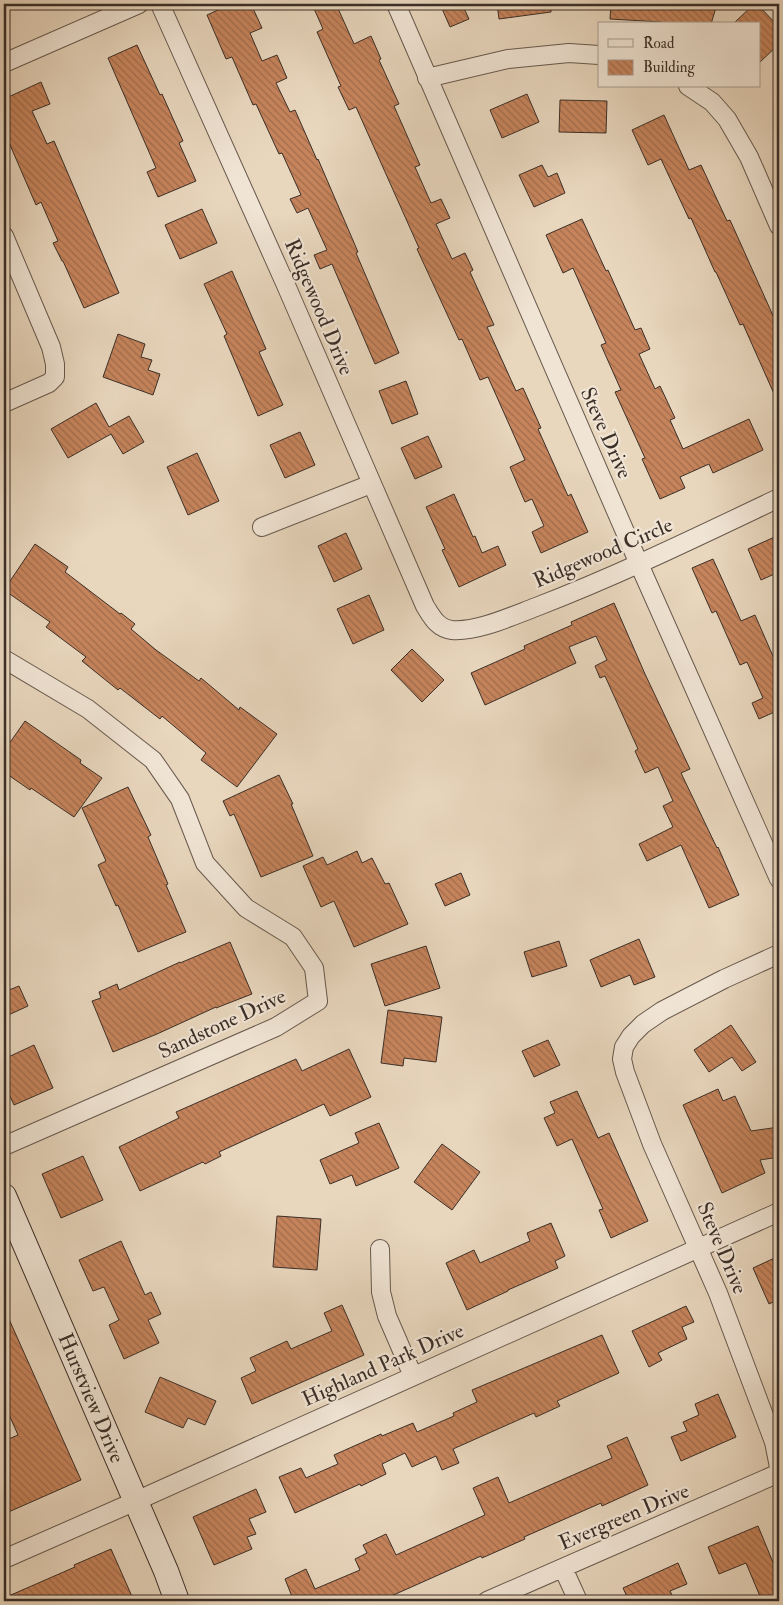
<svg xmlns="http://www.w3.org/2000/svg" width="783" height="1605" font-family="'IM FELL Double Pica',serif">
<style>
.building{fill:url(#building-back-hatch);stroke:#3b2f28}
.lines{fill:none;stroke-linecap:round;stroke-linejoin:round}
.street-casing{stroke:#66594d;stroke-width:20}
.secondary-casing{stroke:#3b2f28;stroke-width:26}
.street{stroke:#f0e4d4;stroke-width:18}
.secondary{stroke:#f0e4d4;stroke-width:24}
.labels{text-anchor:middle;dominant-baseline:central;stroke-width:4.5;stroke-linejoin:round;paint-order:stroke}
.street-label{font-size:21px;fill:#3b2f28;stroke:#f0e4d4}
</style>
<defs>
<pattern id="building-back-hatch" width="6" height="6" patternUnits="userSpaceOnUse" patternTransform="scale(1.25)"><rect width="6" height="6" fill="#c6845c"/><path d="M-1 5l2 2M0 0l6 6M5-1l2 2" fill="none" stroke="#a26c4c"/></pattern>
</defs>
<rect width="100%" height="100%" fill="#e8d6bd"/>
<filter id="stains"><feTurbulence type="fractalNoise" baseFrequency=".004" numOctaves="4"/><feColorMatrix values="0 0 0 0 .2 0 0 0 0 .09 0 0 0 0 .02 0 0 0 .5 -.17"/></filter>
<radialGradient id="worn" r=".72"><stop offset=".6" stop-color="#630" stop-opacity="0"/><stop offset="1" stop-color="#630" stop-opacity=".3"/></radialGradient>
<path class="building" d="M231,4H251L262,28L250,33L262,61L277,55L287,78L276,83L290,112L295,110L317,160L318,159L358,252L356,253L399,353L375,364L332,264L320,269L314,255L327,250L308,208L297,213L290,199L301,195L282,153L279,154L256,104L253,105L232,57L226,59L207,15Z
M312,4H336L354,44L371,36L381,59L379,60L399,104L394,106L420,165L415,167L431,203L441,199L450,218L436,224L452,259L465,253L473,270L470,272L494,325L487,327L516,391L523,388L541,428L538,429L568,496L571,494L588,532L541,553L532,532L544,526L532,499L525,502L510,467L525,460L488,377L480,380L462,339L459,340L417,249L419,248L356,107L349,110L338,87L341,86L317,32L323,29Z
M440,4H462L469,19L450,27Z
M497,4H551V12L499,19Z
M611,4H717L711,24H661L662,22L610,19Z
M754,4H757L779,27V44L759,63V24H733Z
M137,45L160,95L162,94L183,141L179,143L196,181L158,197L147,172L156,168L108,58Z
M41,82L50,104L32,111L47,144L54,141L119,293L84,308L63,261H62L53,243L58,241L41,202L36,205L4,131V99Z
M527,94L539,122L502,138L490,110Z
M560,100L607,101L606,133L559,132Z
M664,115L689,170L701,165L727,221L730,220L779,329V405L743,324L740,325L716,272H715L691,218L689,219L661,159L648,165L632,130Z
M542,165L548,177L557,173L565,193L534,207L519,175Z
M202,209L217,243L180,259L165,225Z
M582,219L606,271L608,270L635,330L641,328L650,349L639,354L655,389L660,386L675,418L670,420L683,449L749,419L763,450L713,473L709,464L680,477L685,488L660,499L642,459L645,458L615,392L621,390L601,345L606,343L573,268L563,273L546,235Z
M232,271L266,349L259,352L283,405L258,416L224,336L227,334L204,284Z
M118,334L145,344L141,357L152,360L148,370L160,374L153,395L103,377Z
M406,381L418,414L392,424L379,391Z
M96,403L109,427L129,416L144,442L123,454L111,434L68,458L51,429Z
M300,432L315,465L285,478L270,445Z
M428,436L442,467L415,479L401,448Z
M197,453L219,501L188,515L167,467Z
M454,494L473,537L475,536L482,553L498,546L506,565L459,587L442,550L445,549L426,507Z
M346,533L362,569L334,582L318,546Z
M779,535V572L761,580L748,549Z
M35,544L68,567L65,572L120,614L121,613L135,624L131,629L156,650L199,681L201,678L239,710L240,707L277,734L237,787L201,760L206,753L162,716L160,719L120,688L118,690L82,661L86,657L46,627L50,622L4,590Z
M713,559L741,621L755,615L779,670V710L759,719L752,703L763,698L747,662L740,665L716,611L712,613L692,568Z
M369,595L384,630L353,644L337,609Z
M614,603L645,674L690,769L681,773L717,848L718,847L739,895L709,908L681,845L647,861L639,844L673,827L663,806L673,801L658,767L645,773L635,751L638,749L605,676L600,678L595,666L607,660L596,636L569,647L576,663L485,705L471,673L525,649L524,646L572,625L571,622Z
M412,649L444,680L422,702L391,670Z
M25,721L81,760L80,763L102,778L74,817L31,788L30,790L4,772V751Z
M279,775L293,804H291L313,856L261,877L234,814L230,816L223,801Z
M128,787L151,835L148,837L168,884L166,885L186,932L138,952L118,905L116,906L98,865L106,861L82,808Z
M357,851L362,863L372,858L385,884L389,883L408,924L354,947L334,901L321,907L303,866L323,857L327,865Z
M461,873L470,895L445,906L435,884Z
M639,939L655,977L634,985L630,975L601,987L590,960Z
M559,941L567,966L532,977L524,952Z
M230,942L252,994L216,1008V1007L157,1034L113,1052L92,1001L101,998L99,992L117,984L119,990L180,962V963Z
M426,946L440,988L385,1006L371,964Z
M19,986L28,1006L4,1017V992Z
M388,1010L442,1017L436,1062L404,1058L403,1066L381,1063Z
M731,1025L756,1062L742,1071L732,1057L709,1072L694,1050Z
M548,1040L560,1065L534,1077L522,1051Z
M34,1045L53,1088L14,1105L4,1083V1059Z
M349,1049L371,1097L330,1116L324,1104L219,1152L221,1156L205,1164L203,1162L140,1191L119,1147L179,1118L176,1112L296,1059L302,1071Z
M718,1089L723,1101L735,1096L751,1131L779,1127V1157L760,1160L765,1173L722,1193L683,1105Z
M577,1091L598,1138L609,1133L648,1221L611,1238L599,1210L603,1209L572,1139L557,1146L544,1118L555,1113L550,1102Z
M379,1123L399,1168L356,1186L352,1175L330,1184L320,1160L359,1143L355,1133Z
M442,1144L480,1172L452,1210L414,1182Z
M83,1156L103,1200L61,1218L42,1174Z
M277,1216L321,1219L317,1270L273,1267Z
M551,1223L565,1256L555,1261L558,1268L508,1290V1291L467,1310L446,1263L474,1250L480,1263L530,1241L527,1233Z
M121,1241L145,1295L151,1292L161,1314L148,1320L159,1343L124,1359L109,1325L119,1320L104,1287L93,1291L79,1260Z
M779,1256V1299L769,1304L753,1268Z
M342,1305L364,1355L252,1404L241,1378L256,1371L250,1358L287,1341L291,1349L332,1331L324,1313Z
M686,1306L694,1322L682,1327L687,1339L658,1353L662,1360L649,1367L632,1331Z
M4,1308L81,1480L4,1514V1441L18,1435L4,1403Z
M602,1335L619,1373L557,1401L560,1406L536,1417L534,1413L453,1449L459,1463L442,1470L436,1456L412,1467L405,1453L382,1464L386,1474L361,1486L360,1484L295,1513L279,1477L301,1468L306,1478L338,1464L334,1455L381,1434L382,1436L413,1423L417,1432L454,1416L453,1413L477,1402L472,1390Z
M160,1377L216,1401L205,1425L188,1418L183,1428L145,1412Z
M718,1394L736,1437L681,1461L671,1437L687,1431L683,1422L699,1415L695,1404Z
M627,1437L648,1485L602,1506L601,1503L524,1537L525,1539L482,1558L481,1556L380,1601H287L293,1599L285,1579L306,1569L315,1589L360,1570L355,1559L367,1553L363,1545L386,1534L396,1555L485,1515L473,1488L498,1477L509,1503L612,1458L607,1446Z
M256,1489L266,1512L249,1519L256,1534L247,1537L252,1549L214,1565L193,1517Z
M758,1526L779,1577V1601H762L746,1563L719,1574L708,1547Z
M111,1549L134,1601H4V1598L75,1567L74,1565Z
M678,1563L687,1584L670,1591L675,1601H629L623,1588Z"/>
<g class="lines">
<defs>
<path id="street" d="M160,4L285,283L425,606C432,617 437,628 452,630C477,632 512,616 536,607C619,575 699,536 779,498
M396,4L639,564L779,879
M4,63L139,4
M427,78L508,59L569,53L599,55
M688,86L712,102L727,119L749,157L779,226
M4,236L51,347L55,364V377L49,383L4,403
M262,527L371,484
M4,659L88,709L153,760L180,799L205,863L246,908L293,937L314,968L318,1001L276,1027L4,1146
M779,954L724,979L662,1011L643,1024L631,1036L624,1047L622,1059L625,1072L652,1144L718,1293L774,1442L779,1467
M380,1249L381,1292L387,1316L413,1376
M4,1559L136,1501L779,1212
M563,1568L578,1601
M487,1601L779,1473"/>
<path id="secondary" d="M4,1196L166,1571L177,1601"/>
</defs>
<use href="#street" class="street-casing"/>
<use href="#secondary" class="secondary-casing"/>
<use href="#street" class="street"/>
<use href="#secondary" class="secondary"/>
</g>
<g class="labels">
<g class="street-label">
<text transform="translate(319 307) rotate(67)">Ridgewood Drive</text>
<text transform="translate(606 433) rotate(66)">Steve Drive</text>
<text transform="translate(603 553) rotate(-23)">Ridgewood Circle</text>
<text transform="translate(222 1024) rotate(-25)">Sandstone Drive</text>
<text transform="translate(722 1248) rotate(67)">Steve Drive</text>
<text transform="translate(383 1365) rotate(-24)">Highland Park Drive</text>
<text transform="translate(91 1398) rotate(67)">Hurstview Drive</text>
<text transform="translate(624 1517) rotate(-23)">Evergreen Drive</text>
</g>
</g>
<rect width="783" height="1605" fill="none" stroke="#e8d6bd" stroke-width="20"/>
<rect x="5" y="5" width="773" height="1595" fill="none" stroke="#3b2f28" stroke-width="2.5"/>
<rect x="10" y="10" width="763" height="1585" fill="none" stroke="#3b2f28"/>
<rect x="598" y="22" width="162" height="65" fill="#f0e4d4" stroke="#a89c8f"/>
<rect x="608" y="39" width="25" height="8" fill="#f0e4d4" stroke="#a89c8f"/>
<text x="643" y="48" font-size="15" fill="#3b2f28">Road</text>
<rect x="608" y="60" width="25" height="15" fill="url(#building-back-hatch)" stroke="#a89c8f"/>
<text x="643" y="72" font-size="15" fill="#3b2f28">Building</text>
<rect width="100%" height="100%" filter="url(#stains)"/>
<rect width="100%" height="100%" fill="url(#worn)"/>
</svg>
